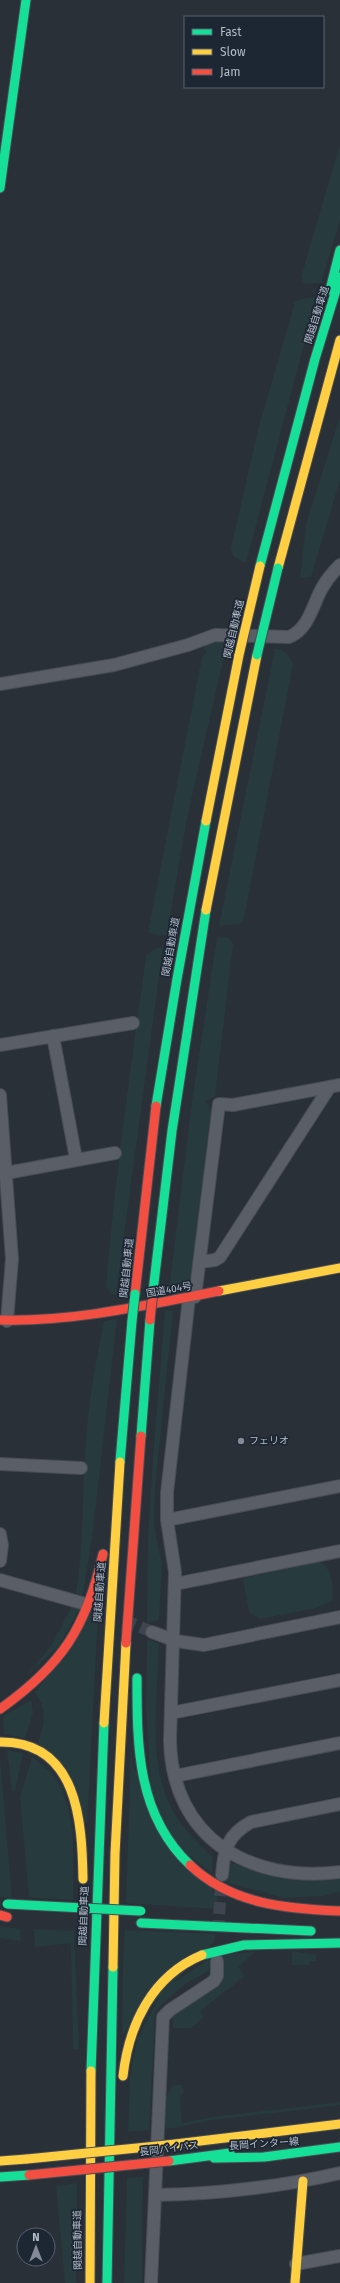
<svg xmlns="http://www.w3.org/2000/svg" width="340" height="2283" font-family="'Fira Sans','Noto Sans JP',sans-serif">
<style>
.green{fill:#273a3e}
.lines{fill:none;stroke-linecap:round;stroke-linejoin:round}
.street-tunnel{stroke:#3f454e;stroke-width:12;stroke-dasharray:12 6;stroke-linecap:butt}
.street-casing{stroke:#484c53;stroke-width:14}
.fast-casing{stroke:#484c53;stroke-width:11}
.slow-casing{stroke:#484c53;stroke-width:11}
.jam-casing{stroke:#484c53;stroke-width:11}
.street{stroke:#5a5e66;stroke-width:12}
.fast{stroke:#16e098;stroke-width:9}
.slow{stroke:#ffcf43;stroke-width:9}
.jam{stroke:#f24e42;stroke-width:9}
.fast-bridge-casing{stroke:#474c53;stroke-width:11;stroke-linecap:butt}
.slow-bridge-casing{stroke:#474c53;stroke-width:11;stroke-linecap:butt}
.jam-bridge-casing{stroke:#474c53;stroke-width:11;stroke-linecap:butt}
.fast-bridge{stroke:#16e098;stroke-width:9}
.slow-bridge{stroke:#ffcf43;stroke-width:9}
.jam-bridge{stroke:#f24e42;stroke-width:9}
.poi-dot{fill:#848b96;stroke:#1d2633;stroke-width:1.5}
.labels{text-anchor:middle;dominant-baseline:central;stroke-width:3.5;stroke-linejoin:round;paint-order:stroke}
.street-label{font-size:10px;fill:#b4bcc9;stroke:#1d2633}
.poi-label{font-size:10px;fill:#b4bcc9;stroke:#1d2633;text-anchor:start}
</style>
<rect width="100%" height="100%" fill="#2a3038"/>
<path class="green" d="M340,144V221L321,283L304,284L301,277Z
M315,297L314,307L246,563L233,556L231,548L259,426L295,302L301,299Z
M340,416V480L311,577L300,578L306,524Z
M228,639L187,818L167,935H156L148,932L202,657L207,652L204,649L205,645Z
M275,648C285,651 289,654 293,664L244,918L240,924L219,926Z
M217,937L229,938L233,943L215,1097L205,1101L211,1110L191,1276L187,1284L169,1290L192,1101Z
M163,947L116,1295L112,1294L106,1287C115,1176 131,1066 146,956L154,949Z
M165,1310L173,1311L155,1487L154,1526L162,1564L159,1620L147,1623L148,1537L153,1457Z
M117,1319L93,1531L83,1595L76,1593C84,1542 82,1490 86,1439C89,1399 96,1360 104,1321Z
M320,1562C331,1565 335,1591 332,1601L316,1608L260,1619L249,1612L243,1578Z
M71,1607L79,1609L59,1646L26,1676L53,1643Z
M92,1613L98,1616L87,1824L38,1743C44,1724 48,1709 35,1693Z
M147,1639L159,1644C158,1697 146,1765 174,1813C184,1830 198,1843 212,1857V1874L184,1850L151,1791L146,1708Z
M31,1700L33,1713L25,1738L4,1734L3,1716Z
M7,1750L23,1753L15,1791H12Z
M131,1752L133,1767L217,1897V1909L126,1903Z
M32,1757C39,1763 49,1770 55,1777C78,1811 73,1861 73,1900L29,1897L20,1798Z
M0,1758L12,1898L0,1897Z
M232,1863L293,1880H322L340,1877V1892L322,1896L284,1898L225,1882V1871Z
M0,1926L20,1929L21,1941L0,1938Z
M34,1929L74,1931L79,2049H73L71,1943L35,1947Z
M125,1930L215,1934L214,1942L122,2035L123,1964Z
M292,1951L316,1955V1961H309V1965H292Z
M255,1952L238,1967L245,1976L200,2011L204,2017L191,2028H173V2014L209,1991L222,1955Z
M210,1959V1969L207,1972L185,1984L155,2011L149,2130L128,2132L130,2077L137,2039L164,1989Z
M173,2085H181L184,2092L180,2096L182,2127L163,2129V2103Z
M340,2102V2105L213,2120L182,2126V2123L213,2117Z
M143,2177L142,2283H124L127,2178Z
M77,2183L76,2283H65L56,2186Z"/>
<g class="lines">
<path class="street-tunnel" d="M124,1620L152,1632
M218,1932L221,1885"/>
<defs>
<path id="street" d="M0,684L114,665L188,645L215,635L289,637C309,629 313,604 322,588C327,579 333,572 340,565
M53,1036L76,1159
M0,1045L133,1023
M0,1095L12,1259L7,1321
M6,1173L115,1153
M200,1262L215,1260L220,1257L329,1088
M195,1297L219,1104L233,1105L340,1085
M189,1298L167,1493V1520L175,1572L170,1740C172,1838 249,1883 340,1872
M0,1464L81,1468
M167,1520L340,1486
M0,1534L2,1545L0,1561
M0,1580L82,1603
M175,1584L340,1551
M152,1632L176,1641L204,1645L340,1617
M171,1713L340,1680
M175,1776L340,1743
M222,1875C224,1850 227,1835 251,1822L340,1804
M155,2195L163,2017L170,2010L214,1981L217,1976V1961
M296,2264L340,2256
M151,2283L155,2195C217,2194 279,2187 340,2173"/>
<path id="fast" d="M0,188L26,0
M330,290L340,250
M260,566L315,359L340,277
M156,1106L177,979L206,821
M153,1291L172,1131L206,910
M141,1436L150,1320
M120,1462L132,1321
M137,1678C137,1746 137,1815 190,1865
M141,1923L311,1931
M202,1955L244,1945L340,1943
M91,2071L104,1723
M214,2158L264,2157L340,2147
M169,2161L230,2153
M0,2177L29,2175
M107,2283L113,1967"/>
<path id="slow" d="M278,568L340,340
M206,821L239,655
M206,910L257,655
M219,1291L340,1268
M104,1723L120,1462
M0,1742C78,1741 82,1822 83,1879
M113,1967L115,1854L126,1643
M123,2076C129,2024 152,1976 202,1955
M167,2145L340,2124
M0,2161L27,2159
M90,2283L91,2071
M295,2283L303,2181"/>
<path id="jam" d="M135,1294L156,1106
M0,1320C74,1322 147,1305 219,1291
M126,1643L141,1436
M0,1709C62,1665 86,1628 103,1554
M190,1865C231,1904 286,1909 340,1911
M0,1915L7,1917"/>
</defs>
<use href="#street" class="street-casing"/>
<use href="#fast" class="fast-casing"/>
<use href="#slow" class="slow-casing"/>
<use href="#jam" class="jam-casing"/>
<use href="#street" class="street"/>
<use href="#fast" class="fast"/>
<use href="#slow" class="slow"/>
<use href="#jam" class="jam"/>
<defs>
<path id="fast-bridge" d="M257,655L278,568
M132,1321L135,1294
M7,1904L141,1911"/>
<path id="slow-bridge" d="M239,655L260,566
M27,2159L167,2145"/>
<path id="jam-bridge" d="M150,1320L153,1291
M29,2175L169,2161"/>
</defs>
<use href="#fast-bridge" class="fast-bridge-casing"/>
<use href="#slow-bridge" class="slow-bridge-casing"/>
<use href="#jam-bridge" class="jam-bridge-casing"/>
<use href="#fast-bridge" class="fast-bridge"/>
<use href="#slow-bridge" class="slow-bridge"/>
<use href="#jam-bridge" class="jam-bridge"/>
</g>
<circle class="poi-dot" cx="241" cy="1441" r="4"/>
<g class="labels">
<g class="street-label">
<text transform="translate(317 315) rotate(-73)">関越自動車道</text>
<text transform="translate(234 629) rotate(-77)">関越自動車道</text>
<text transform="translate(171 947) rotate(-80)">関越自動車道</text>
<text transform="translate(127 1268) rotate(-84)">関越自動車道</text>
<text transform="translate(169 1290) rotate(-10)">国道404号</text>
<text transform="translate(100 1592) rotate(-86)">関越自動車道</text>
<text transform="translate(84 1916) rotate(-88)">関越自動車道</text>
<text transform="translate(264 2144) rotate(-4)">長岡インター線</text>
<text transform="translate(169 2149) rotate(-7)">長岡バイパス</text>
<text transform="translate(78 2240) rotate(-91)">関越自動車道</text>
</g>
<g class="poi-label">
<text x="249" y="1441">フェリオ</text>
</g>
</g>
<rect x="184" y="16" width="140" height="72" fill="#1d2633" stroke="#59626f"/>
<rect x="192" y="29" width="20" height="6" fill="#16e098" stroke="#59626f"/>
<text x="220" y="36" font-size="12" fill="#b4bcc9">Fast</text>
<rect x="192" y="49" width="20" height="6" fill="#ffcf43" stroke="#59626f"/>
<text x="220" y="56" font-size="12" fill="#b4bcc9">Slow</text>
<rect x="192" y="69" width="20" height="6" fill="#f24e42" stroke="#59626f"/>
<text x="220" y="76" font-size="12" fill="#b4bcc9">Jam</text>
<g transform="translate(36 2247)"><circle r="19" fill="#1d2633" stroke="#59626f"/>
<path d="M0-3L7 15L0 10L-7 15Z" fill="#848b96"/>
<text y="-6" font-size="11" font-weight="bold" text-anchor="middle" fill="#b4bcc9">N</text>
</g>
</svg>
